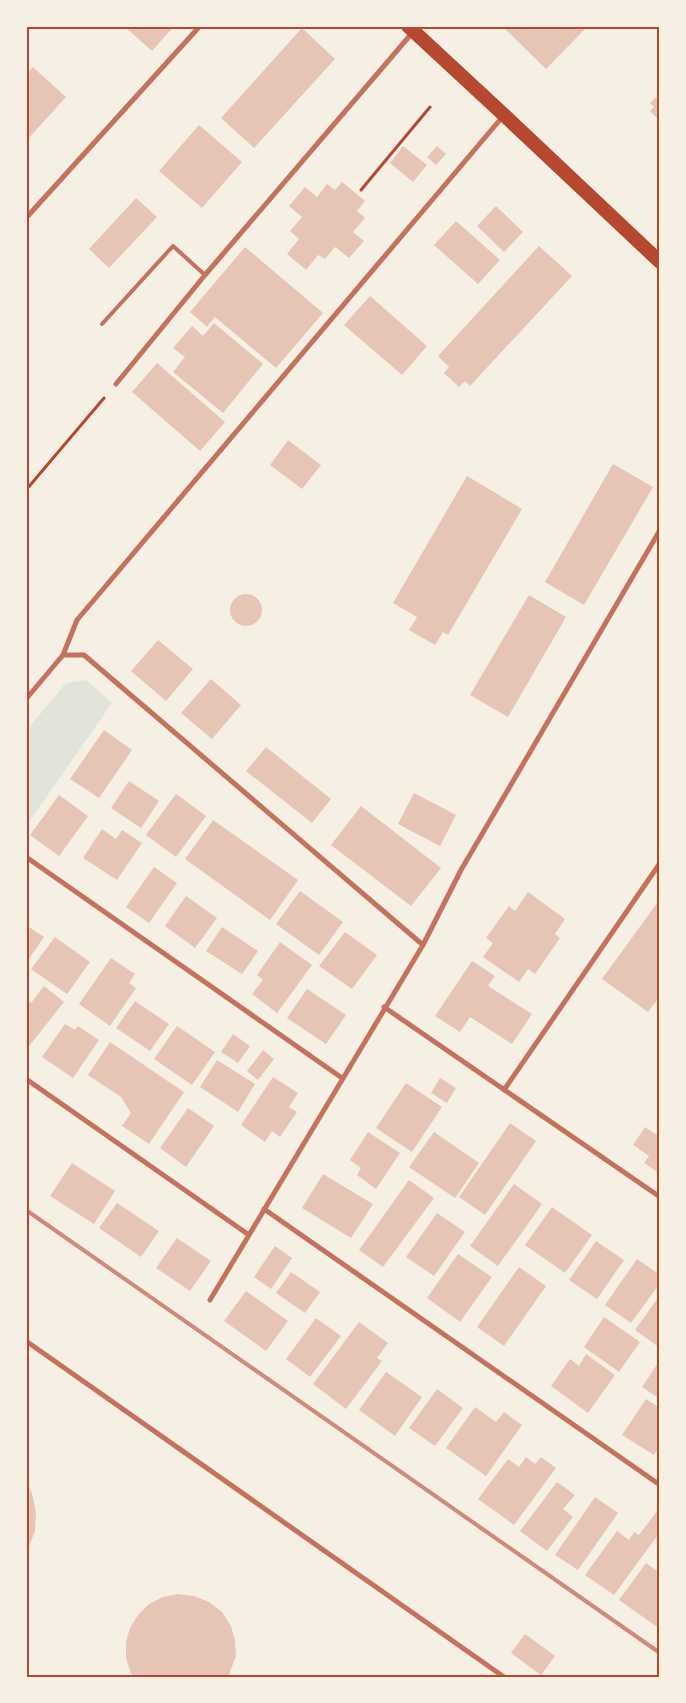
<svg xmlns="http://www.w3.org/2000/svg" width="686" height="1703" font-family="'Sofia Sans Condensed',sans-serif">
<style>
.green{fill:#e2e4dc}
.building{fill:#e6c5b7}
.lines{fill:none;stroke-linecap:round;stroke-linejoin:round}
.path{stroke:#b5482f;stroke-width:3}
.service{stroke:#c5725c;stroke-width:4}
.minor{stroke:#c5725c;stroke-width:5}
.trunk{stroke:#b5482f;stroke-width:14}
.rail{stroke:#cf8b77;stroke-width:4}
.neatline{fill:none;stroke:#b5482f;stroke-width:2}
</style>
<rect width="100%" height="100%" fill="#f6efe4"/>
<path class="green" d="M86,680L112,703L26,826V731L66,683Z"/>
<path class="building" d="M124,26H174L152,51Z
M502,26H588L546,69Z
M302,28L335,59L254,148L221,118Z
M33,67L66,97L26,141V75Z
M660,94V121L650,111L654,107L650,103Z
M199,125L242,162L202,208L159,171Z
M403,146L427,165L413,182L390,163Z
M437,146L446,154L436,165L427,157Z
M342,182L365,201L357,211L365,218L353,232L364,241L349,258L335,247L325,259L318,255L306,270L287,254L299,239L290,231L302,217L289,206L305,187L317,197L327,184L335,190Z
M136,198L157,217L109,268L89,249Z
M496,206L523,232L504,252L477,226Z
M456,221L500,260L478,284L434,245Z
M539,246L572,276L470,386L465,381L459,387L444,373L449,367L438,356Z
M245,247L323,313L276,368L215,317L207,327L190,312Z
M370,296L427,346L402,375L344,325Z
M214,323L263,364L223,413L173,372L185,357L173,348L192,326L203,336Z
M157,363L225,422L200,451L132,392Z
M288,440L321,465L302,489L270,465Z
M613,464L653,487L584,605L545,582Z
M467,476L522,509L448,635L443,632L435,645L409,630L417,617L393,603Z
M230 610a16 16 0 1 1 32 0a16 16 0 1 1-32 0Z
M529,595L566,617L508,717L470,695Z
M158,640L193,669L166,701L131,671Z
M211,679L241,705L212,739L181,713Z
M104,730L132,750L99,798L70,779Z
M266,747L331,799L312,823L246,771Z
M129,781L159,801L141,828L111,808Z
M414,793L456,815L440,846L398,824Z
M176,794L206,816L176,857L146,835Z
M59,795L88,816L59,856L30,835Z
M361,806L441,868L411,906L331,845Z
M213,820L298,880L270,920L185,859Z
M102,829L116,839L122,830L142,843L117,880L83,858Z
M154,867L177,883L149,923L126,907Z
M300,891L343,922L319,955L276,924Z
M528,892L565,919L555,934L560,938L535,974L528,969L519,982L483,957L493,943L486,938L509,906L515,911Z
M186,896L217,918L195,948L165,926Z
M660,899V996L648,1012L602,979Z
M26,925L44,937L26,963Z
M222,927L258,951L242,974L206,951Z
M345,932L377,955L352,989L319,966Z
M55,937L90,962L67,994L31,969Z
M280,942L312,965L277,1013L252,994L263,980L257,975Z
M111,958L135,974L129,983L136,988L110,1026L79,1004Z
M472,961L495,976L488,986L532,1014L512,1044L470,1017L460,1032L435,1016Z
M44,986L64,1002L26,1050V999L31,1003Z
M307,989L346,1015L326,1044L287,1018Z
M135,1001L169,1024L150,1051L116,1028Z
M65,1024L75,1030L78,1026L99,1040L73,1078L42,1057Z
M177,1026L215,1052L192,1085L154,1059Z
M233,1034L250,1046L238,1063L221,1052Z
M110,1042L184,1092L149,1144L122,1126L131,1113L121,1097L88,1075Z
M263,1050L274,1059L258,1080L247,1071Z
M217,1060L255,1084L238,1112L200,1087Z
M273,1077L298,1093L289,1107L297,1112L280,1137L272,1131L265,1142L241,1125Z
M440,1078L456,1088L447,1103L431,1093Z
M406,1083L442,1107L412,1152L376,1128Z
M188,1108L214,1126L186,1167L160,1148Z
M510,1123L536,1141L485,1215L459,1197Z
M645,1127L660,1137V1174L644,1163L649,1156L633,1145Z
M368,1132L400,1153L376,1189L357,1175L361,1168L350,1160Z
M434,1132L479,1163L455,1198L409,1167Z
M72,1163L115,1191L94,1224L50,1196Z
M323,1174L373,1204L351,1238L302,1208Z
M409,1180L434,1198L383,1267L359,1250Z
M514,1184L542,1204L498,1266L470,1246Z
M117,1203L159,1231L141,1257L99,1228Z
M552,1207L592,1235L565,1273L525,1245Z
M437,1213L465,1232L434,1276L406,1257Z
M177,1238L211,1261L190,1291L156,1268Z
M596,1241L624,1260L597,1299L569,1280Z
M275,1246L292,1258L271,1289L254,1277Z
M458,1254L492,1277L460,1322L427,1298Z
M637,1259L660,1275V1283L631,1323L605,1305Z
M519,1267L546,1286L504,1346L477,1327Z
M291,1272L320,1292L305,1313L276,1293Z
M246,1291L288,1321L266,1351L224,1321Z
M660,1295V1348L635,1330Z
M604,1317L640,1342L619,1372L584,1347Z
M316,1318L341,1336L310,1377L286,1359Z
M359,1322L388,1343L377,1358L382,1361L346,1409L313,1384Z
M586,1354L615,1375L588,1413L551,1386L570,1359L579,1366Z
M660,1360V1399L642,1387Z
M386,1372L422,1397L395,1436L359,1410Z
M437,1389L463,1408L435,1446L409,1428Z
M646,1399L660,1408V1445L654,1455L622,1435Z
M475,1407L496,1422L504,1412L522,1425L486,1476L446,1448Z
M526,1457L535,1464L541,1457L556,1468L514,1525L478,1499L508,1459L519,1467Z
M26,1479L33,1497L36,1513L35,1531L26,1554Z
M557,1482L575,1495L563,1509L573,1517L547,1551L520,1531Z
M595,1497L618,1513L578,1570L555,1555Z
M657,1511L660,1513V1532L614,1595L585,1575L617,1531L629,1540L634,1532L639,1535Z
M646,1563L660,1573V1629L619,1600Z
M178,1594L194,1596L209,1602L222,1612L231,1626L235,1641L236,1656L228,1677H134L131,1673L126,1658V1642L130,1628L138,1615L149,1604L163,1597Z
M525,1634L555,1656L541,1675L511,1653Z"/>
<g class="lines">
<path class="path" d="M361,190L430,107
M26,490L104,398"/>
<path class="service" d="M102,324L173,246L205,275"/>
<path class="minor" d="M26,218L200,26
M116,384L205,275L413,32
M63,655L77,620L504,115
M26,699L63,655H84L423,945
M26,857L342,1078
M384,1007L660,1197
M26,1079L249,1235
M504,1090L660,863
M264,1209L660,1485
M210,1300L423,945L461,870L660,530
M26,1341L504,1677"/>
<path class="trunk" d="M408,26L504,115L660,262"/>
<path class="rail" d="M26,1210L660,1653"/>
</g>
<rect width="686" height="1703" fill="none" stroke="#f6efe4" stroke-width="55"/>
<rect x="28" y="28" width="630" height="1648" class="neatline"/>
</svg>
